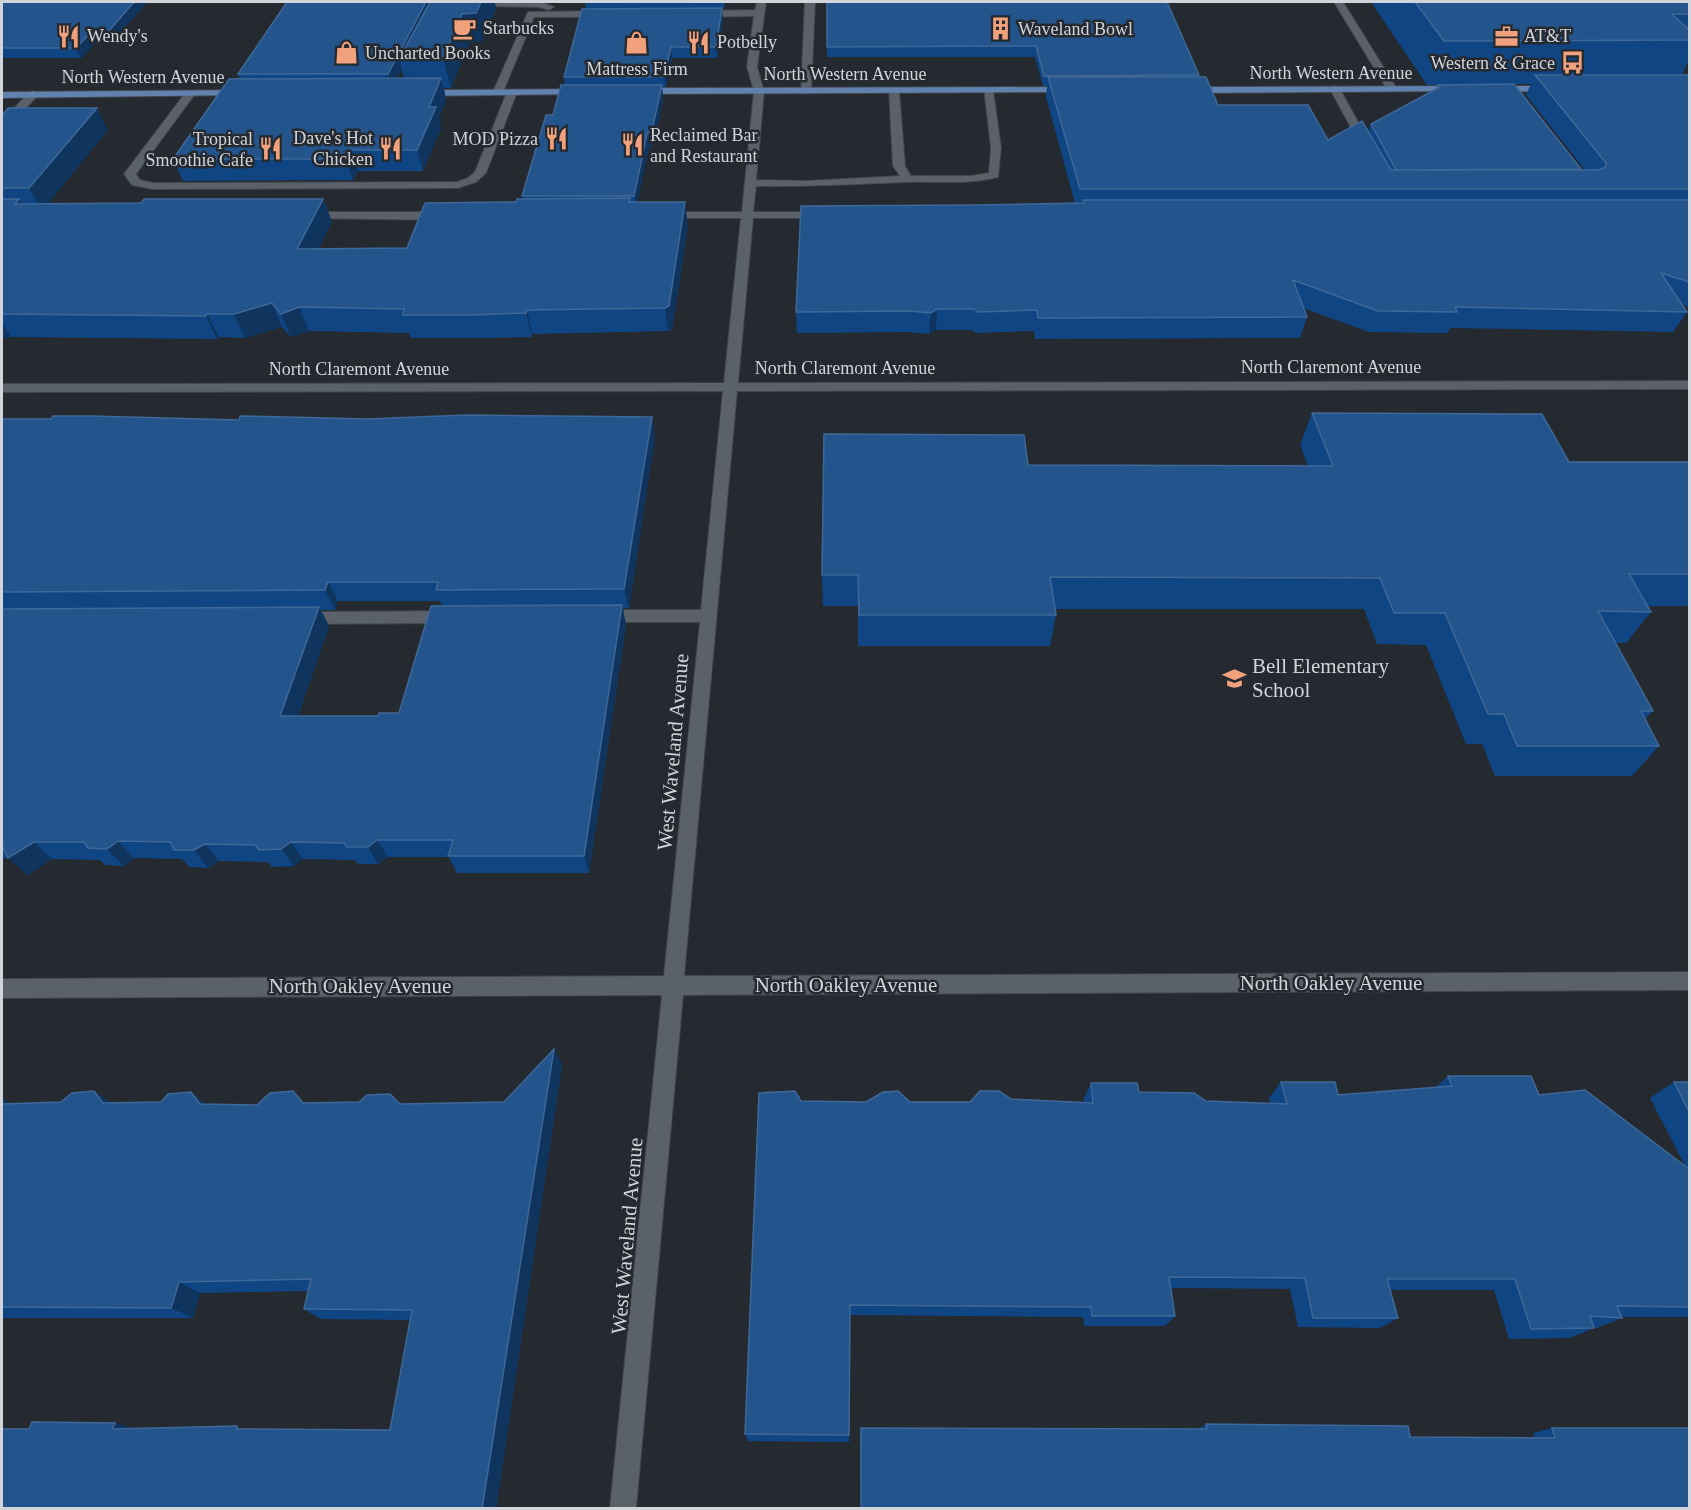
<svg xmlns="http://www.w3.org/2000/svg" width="1691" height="1510" font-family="Georgia,serif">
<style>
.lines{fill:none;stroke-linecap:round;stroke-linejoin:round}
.minor-casing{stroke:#41444a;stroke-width:2}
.major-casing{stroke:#41444a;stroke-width:2}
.minor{fill:#5b6169;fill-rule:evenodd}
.major{fill:#6182ae;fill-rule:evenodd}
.wall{fill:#0f4583;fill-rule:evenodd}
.shaded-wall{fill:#0f345e}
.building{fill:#24548c;stroke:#3f6898;stroke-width:1.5}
.labels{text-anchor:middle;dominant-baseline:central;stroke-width:5;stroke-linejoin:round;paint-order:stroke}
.far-poi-label{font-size:18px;fill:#d1d4d9;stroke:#252a30;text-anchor:start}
.far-street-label{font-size:18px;fill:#d1d4d9;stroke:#252a30}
.poi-label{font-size:21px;fill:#d1d4d9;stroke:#252a30;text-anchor:start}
.street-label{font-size:21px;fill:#d1d4d9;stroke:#252a30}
</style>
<rect width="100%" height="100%" fill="#252a30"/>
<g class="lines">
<defs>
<path id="minor" d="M468,2H541L554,7L549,10L539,7L472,6L469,5Z
M757,2H766L757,67L764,91L756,180L806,181L900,176L893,166L889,90L894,87L899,90L905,166L911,176H970L989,173L991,148L984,88L993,90L1001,148L998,177C968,185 937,181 907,182C856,184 806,187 756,186L753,212H825L831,215L825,218H753L738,383L1690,381V389L737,391L684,976L1690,972V990L683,995L636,1508H610L662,995L2,998V979L664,976L700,622H602L596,620L594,616L596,612L602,610H701L723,391L2,392V384L724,383L741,218H663L657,215L663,212H742L754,91L747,67L754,16L698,17L693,14L698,11L755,10Z
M805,2H815L811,91L806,94L801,91Z
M1334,2H1343L1397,89L1396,91L1387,89Z
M528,12L605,11L610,14L605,17H534L503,92L494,94L493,92Z
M1335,86L1340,89L1371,146L1370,148H1362L1361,146L1330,89Z
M512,89L517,92L486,173L476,182L458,188L153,189L132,185L124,174L186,92L190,91L195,94L136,174L140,180L153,183L457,182L468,178L475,172L507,92Z
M33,91L38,94L37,96L6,130L2,131V122L29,92Z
M306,212H444L450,216L444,220L302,218V214Z
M452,611L458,613L460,617L458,621L452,623L302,624L296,622L294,618L296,614L302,612Z"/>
<path id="major" d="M1460,86L1465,89L1464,91L1187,93L1182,90L1187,87Z
M1493,86H1553L1558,89L1553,92L1489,91L1488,89Z
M1070,87L1074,88V92L638,94L633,91L638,88Z
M584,89L589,92L588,94L422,96L417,93L422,90Z
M242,90L246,91V95L2,98V92Z"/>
</defs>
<use href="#minor" class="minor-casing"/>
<use href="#major" class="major-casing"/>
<use href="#minor" class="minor"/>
<use href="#major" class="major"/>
</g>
<path class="wall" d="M2,2H147L112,42H96L81,58H2Z
M585,2H725L724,8L660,9L723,18L717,58H672L666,87H662L663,98L654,144L649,147L637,202L688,225L672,330L668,331L532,334V337L478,338H411L409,333L309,331L291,337L282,327L245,338L219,337L217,339L11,337L2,339V116L108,130L47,204L141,203L323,199L332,222L318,249L407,248L523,199L522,196L553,115L565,85L564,77L586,9Z
M827,2L1199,75V77L1218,105L1328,140L1368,132L1371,124L1437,88L1438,85H1427L1371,2H1689V60L1682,75H1689V307L1682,305L1687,312L1673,332L1450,328L1447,333L1369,332L1303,308L1307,317L1300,338L1035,339L1034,331L976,333L972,330H936L929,334L909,332L797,333L796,312L1075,203L1046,97L1047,86H1043L1035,57H827ZM1514,84H1531L1526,95L1585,170H1580L1581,169Z
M496,9L482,41L469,43L451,88H444L446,99L439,118L441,128L423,171H358L353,180L183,181L173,159L240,79L238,74ZM402,70L404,78H397Z
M1312,413L1569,462H1689V606H1647L1651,612L1626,643H1615L1653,711L1645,719L1659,746L1632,776H1495L1482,744H1466L1426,645L1377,644L1364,609H1055L1056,615L1050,646H858V606H823L822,575L1028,465L1308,466L1300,445Z
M652,417L655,437L629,608H623L626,625L589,873H457L449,857H388L378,864H358L355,860L303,859L294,866L272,867L268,862L219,861L208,868L189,867L182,859L134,858L124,866L105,865L100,860L52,859L27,875L9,858L2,859V419L239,420ZM338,601H440L442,606L399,713L378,716H298L329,626L321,610H335Z
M554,1049L562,1065L496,1509H2L29,1429L115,1423L136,1429L390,1430L410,1320L321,1319L304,1309L308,1291L200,1293L193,1318H2V1098L10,1104L61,1102L94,1091L111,1103L161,1102L191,1092L205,1104L257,1105L305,1103L400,1104L504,1102Z
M1448,1076L1539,1095L1685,1166L1650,1098L1674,1082H1689V1317H1621L1622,1318L1597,1328H1594L1570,1338L1509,1339L1494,1290H1390L1398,1318L1380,1328L1298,1327L1290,1289L1171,1288L1175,1316L1165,1326H1084L1083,1317L850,1315L849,1442L748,1441L745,1434L801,1101L866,1102H970L1011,1099L1084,1103V1098L1091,1083L1139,1092L1206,1101L1270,1104L1269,1098L1281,1082L1338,1095L1436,1087Z
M1206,1424L1410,1437L1535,1438L1533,1433L1552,1428L1689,1509H861L860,1433L1199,1429Z"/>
<path class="shaded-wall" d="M134,2H147L112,42L108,32Z
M426,2H452L399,59L402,70L392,88L388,74Z
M481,2H495L496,9L482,41L469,43L451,88L443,59L462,14Z
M722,8L723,18L717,58L716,47Z
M91,32L96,42L81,58L76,48Z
M671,47L672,58L666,87L664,77Z
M441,78L446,99L439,118L441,128L423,171L417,150L429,107Z
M662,85L663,98L654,144L649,147L636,210L634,196L647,134Z
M97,108L108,130L42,211L29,188Z
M351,150L358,171L353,180L346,159Z
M19,199L33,222L15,204Z
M323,199L332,222L306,272L297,249Z
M685,202L688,225L672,330L668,331L665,308Z
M272,303L282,327L245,338L234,314Z
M299,307L309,331L291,337L281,314Z
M937,309L936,330L929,334L931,313Z
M527,310L532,334V337L526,313Z
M207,314L219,337L217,339L206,316Z
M2,323L11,337L2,339Z
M652,417L655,437L629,608L624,589Z
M328,582L338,601L335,610L325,590Z
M622,605L626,625L589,873L584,856Z
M319,607L329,626L292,734L280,716Z
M377,840L388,857L378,864L368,847Z
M118,841L134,858L124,866L107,849Z
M34,842L52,859L27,875L8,858Z
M291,842L303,859L294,866L281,849Z
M205,844L219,861L208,868L194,850Z
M554,1049L562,1065L496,1509H482Z
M94,1091L116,1107L103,1103Z
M191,1092L210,1108L200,1104Z
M2,1098L20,1110L2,1104Z
M179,1282L200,1293L193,1318L171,1308Z
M115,1423L140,1430L112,1429Z"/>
<path class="building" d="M2,2H134L108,32H91L76,48H2Z
M287,2H426L388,74H238Z
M430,2H481L476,13L462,14L443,59H399Z
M827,2H1167L1199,75L1044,76L1036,46L827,47Z
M1415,2H1689V14H1672L1689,30V40L1444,41Z
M722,8L716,47H671L664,77H564L582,9Z
M1535,75H1689V189H1080L1048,77H1206L1218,105H1308L1328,140L1362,121L1391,170H1598L1606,167V163Z
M441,78L429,107H436L417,150H351L346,159H173L229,79Z
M1514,84L1581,169L1396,170L1371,124L1440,87L1438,85Z
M561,85H662L652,130L647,134L634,196H522L546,115H553Z
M8,108H97L29,188H2V116Z
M630,198L629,202H685L669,306L665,308L527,310L526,313L471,315H403L404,309L299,307L281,314L272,303L234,314H207L206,316L2,314V199H19L15,204L141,203L144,199H323L297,249L407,248L425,203L516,202L517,199Z
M1083,200H1689V282L1661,273L1687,312L1455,307L1457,312L1378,311L1293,280L1307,317L1038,318L1037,310L978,312L974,309H937L931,313L910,311L796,312L801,206L975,205L1084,203Z
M1312,413L1542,414L1569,462H1689V574H1629L1651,612L1598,611L1653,711H1641L1659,746H1517L1504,714H1488L1445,613H1394L1380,578L1050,577L1056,615H859L858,575H822L824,434L1024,435L1028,465L1333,466Z
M466,415L652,417L624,589L436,590L438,582H328L325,590L2,592V419H51L53,416H91L239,420L240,416L368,419Z
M622,605L584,856H448L453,840H377L368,847H347L344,843L291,842L281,849L259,850L255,845L205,844L194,850H174L170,842L118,841L107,849L88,848L84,842H34L8,858L2,845V609L319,607L280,716H378L379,713H399L431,606Z
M554,1049L482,1509H2V1429H29L32,1422L115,1423L112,1429L237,1426V1429L390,1430L412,1310L304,1309L311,1279L179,1282L171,1308L2,1307V1103V1104L61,1102L72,1093L94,1091L103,1103L161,1102L168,1094L191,1092L200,1104L257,1105L270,1093L293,1091L303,1103L359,1102L367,1095L390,1094L400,1104L504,1102Z
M1448,1076H1531L1539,1095L1585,1090L1689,1169V1307L1617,1306L1622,1318L1590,1316L1594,1328L1531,1329L1515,1279H1387L1398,1318H1313L1305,1278L1169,1277L1175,1316H1092L1091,1307L850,1305L849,1435L745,1434L759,1093L795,1091L801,1101L866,1102L883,1092L898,1091L910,1102H970L980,1091H999L1011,1099L1093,1103L1091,1083H1137L1139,1092L1194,1093L1206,1101L1287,1104L1281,1082H1335L1338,1095L1452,1086Z
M1674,1082H1689V1112Z
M1206,1424L1408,1426L1410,1437L1555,1438L1552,1428H1689V1509H861V1428L1207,1429Z"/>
<defs>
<symbol id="cafe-bare" viewBox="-9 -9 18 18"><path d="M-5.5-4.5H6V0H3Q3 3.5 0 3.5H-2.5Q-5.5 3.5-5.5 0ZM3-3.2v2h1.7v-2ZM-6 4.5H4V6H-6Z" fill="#f1a17c" stroke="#252a30" stroke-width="2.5" paint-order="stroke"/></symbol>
<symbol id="building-bare" viewBox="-9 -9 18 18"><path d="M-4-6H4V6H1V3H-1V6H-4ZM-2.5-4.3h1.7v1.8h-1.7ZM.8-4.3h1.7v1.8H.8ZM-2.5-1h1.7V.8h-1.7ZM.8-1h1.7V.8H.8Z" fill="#f1a17c" stroke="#252a30" stroke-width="2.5" paint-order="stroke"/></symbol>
<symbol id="restaurant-bare" viewBox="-9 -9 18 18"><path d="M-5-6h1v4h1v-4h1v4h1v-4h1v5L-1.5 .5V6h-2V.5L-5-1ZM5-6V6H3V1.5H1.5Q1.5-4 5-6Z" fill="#f1a17c" stroke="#252a30" stroke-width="2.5" paint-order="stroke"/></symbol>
<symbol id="office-bare" viewBox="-9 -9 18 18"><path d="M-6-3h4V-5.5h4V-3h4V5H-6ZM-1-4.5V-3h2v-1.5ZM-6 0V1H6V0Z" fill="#f1a17c" stroke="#252a30" stroke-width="2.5" paint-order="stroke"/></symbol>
<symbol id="shop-bare" viewBox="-9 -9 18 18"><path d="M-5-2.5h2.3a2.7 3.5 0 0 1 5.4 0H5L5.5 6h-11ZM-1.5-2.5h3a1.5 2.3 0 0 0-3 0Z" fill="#f1a17c" stroke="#252a30" stroke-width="2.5" paint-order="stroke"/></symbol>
<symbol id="bus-bare" viewBox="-9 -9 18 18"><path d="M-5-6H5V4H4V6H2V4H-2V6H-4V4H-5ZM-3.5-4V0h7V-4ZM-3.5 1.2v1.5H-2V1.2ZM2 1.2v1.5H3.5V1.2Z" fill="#f1a17c" stroke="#252a30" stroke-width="2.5" paint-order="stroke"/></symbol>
<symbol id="school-bare" viewBox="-9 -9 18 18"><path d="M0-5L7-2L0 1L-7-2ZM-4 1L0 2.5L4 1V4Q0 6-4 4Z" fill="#f1a17c" stroke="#252a30" stroke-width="2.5" paint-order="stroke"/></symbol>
</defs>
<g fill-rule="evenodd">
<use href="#cafe-bare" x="448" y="12" width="33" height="33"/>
<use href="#building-bare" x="984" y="12" width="33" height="33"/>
<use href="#restaurant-bare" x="52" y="20" width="33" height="33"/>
<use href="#office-bare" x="1490" y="20" width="33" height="33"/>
<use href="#restaurant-bare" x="682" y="26" width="33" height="33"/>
<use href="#shop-bare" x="620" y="26" width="33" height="33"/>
<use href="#shop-bare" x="330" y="36" width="33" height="33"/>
<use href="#bus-bare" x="1556" y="46" width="33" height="33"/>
<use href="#restaurant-bare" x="540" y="122" width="33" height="33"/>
<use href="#restaurant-bare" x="616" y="128" width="33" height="33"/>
<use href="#restaurant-bare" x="374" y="132" width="33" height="33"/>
<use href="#restaurant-bare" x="254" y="132" width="33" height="33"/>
<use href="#school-bare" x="1218" y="662" width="33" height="33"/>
</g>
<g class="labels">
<g class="far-poi-label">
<text x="483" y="28">Starbucks</text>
<text x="1018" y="29">Waveland Bowl</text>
<text x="87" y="36">Wendy's</text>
<text x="1524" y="36">AT&amp;T</text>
<text x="717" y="42">Potbelly</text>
<text x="365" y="53">Uncharted Books</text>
<text x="1555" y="63" text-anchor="end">Western &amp; Grace</text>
<text x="637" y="69" text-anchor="middle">Mattress Firm</text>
<text x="650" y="135">Reclaimed Bar<tspan x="650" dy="21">and Restaurant</tspan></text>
<text x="373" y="138" text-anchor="end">Dave's Hot<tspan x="373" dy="21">Chicken</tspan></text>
<text x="253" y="139" text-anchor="end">Tropical<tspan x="253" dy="21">Smoothie Cafe</tspan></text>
<text x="538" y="139" text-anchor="end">MOD Pizza</text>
</g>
<g class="far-street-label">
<text x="1331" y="73">North Western Avenue</text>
<text x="845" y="74">North Western Avenue</text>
<text x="143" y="77">North Western Avenue</text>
<text x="1331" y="367">North Claremont Avenue</text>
<text x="845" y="368">North Claremont Avenue</text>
<text x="359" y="369">North Claremont Avenue</text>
</g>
<g class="poi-label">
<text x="1252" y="666">Bell Elementary<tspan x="1252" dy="24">School</tspan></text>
</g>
<g class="street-label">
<text transform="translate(673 752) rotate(-85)">West Waveland Avenue</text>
<text x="1331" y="983">North Oakley Avenue</text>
<text x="846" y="985">North Oakley Avenue</text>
<text x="360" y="986">North Oakley Avenue</text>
<text transform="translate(627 1236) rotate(-85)">West Waveland Avenue</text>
</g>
</g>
<rect width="1691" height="1510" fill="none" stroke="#d1d4d9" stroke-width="6"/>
</svg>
